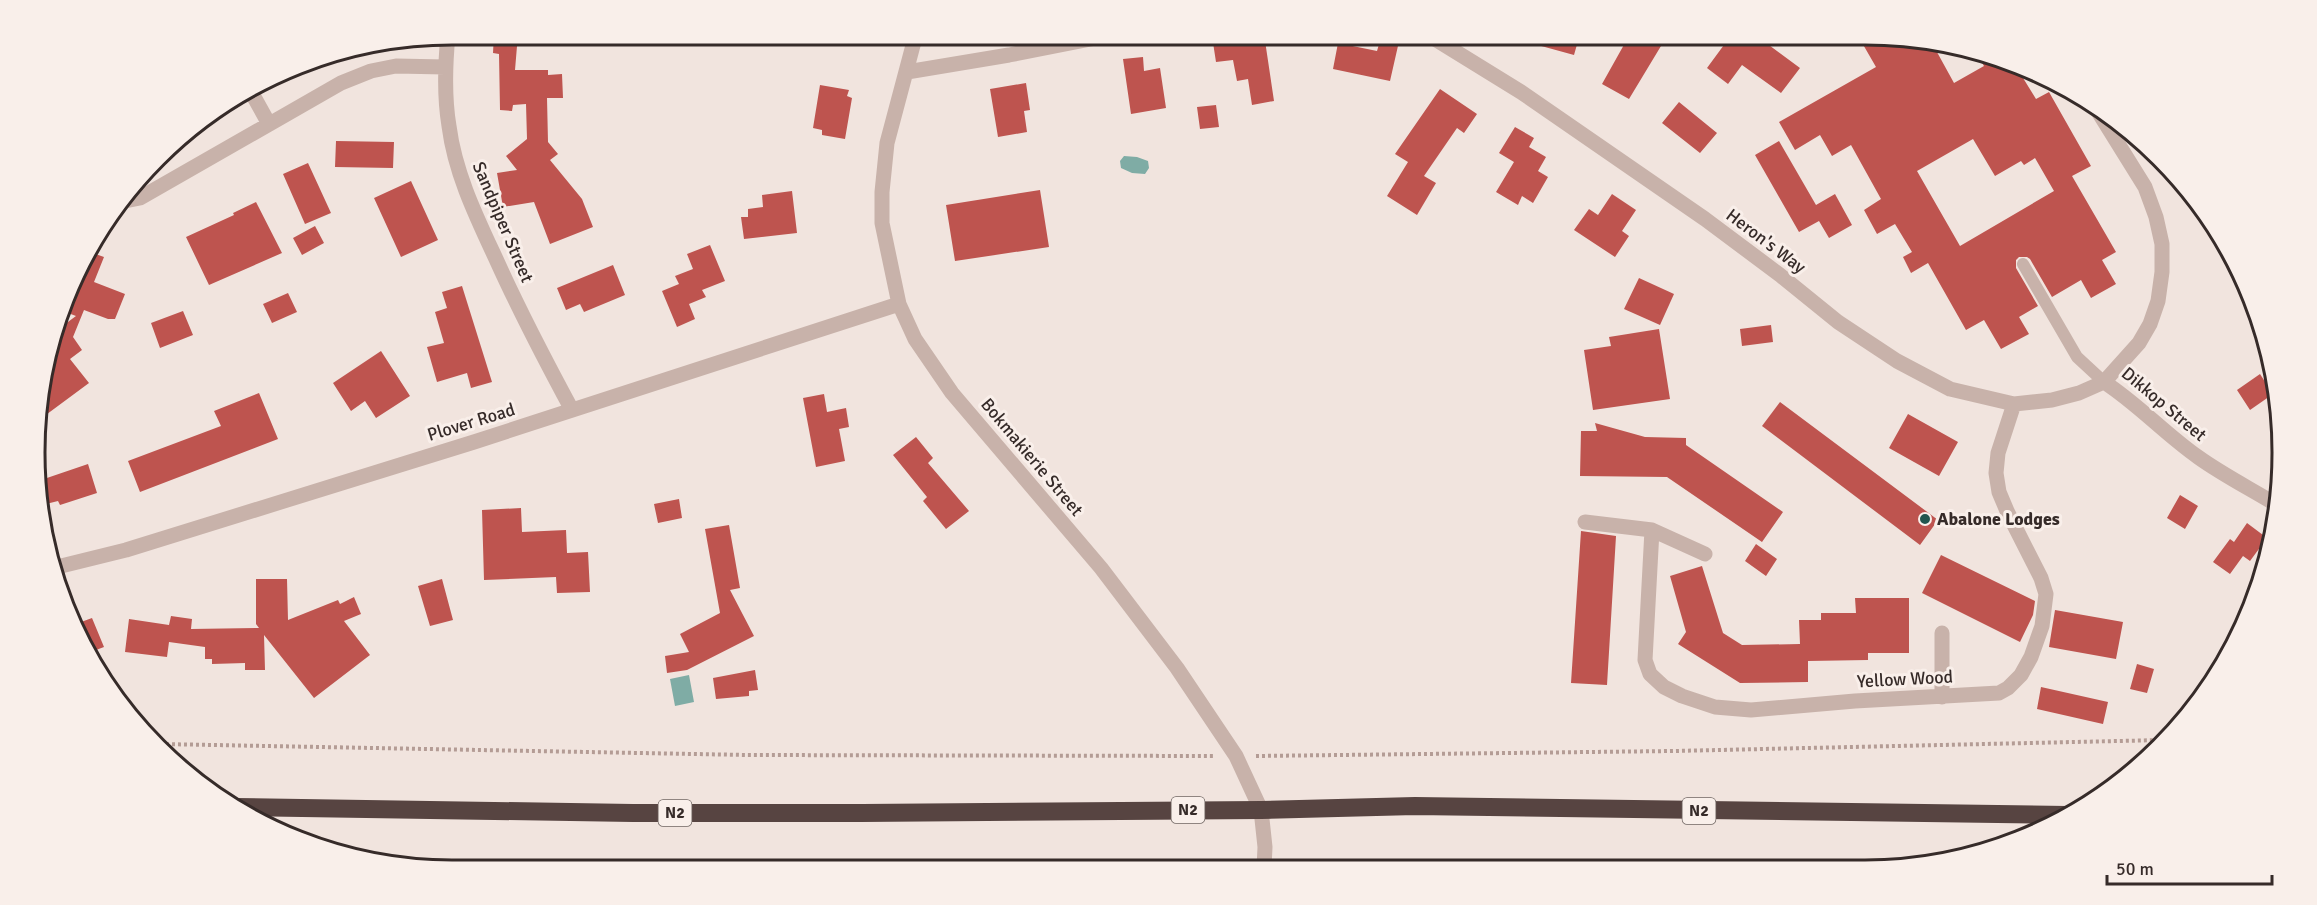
<svg xmlns="http://www.w3.org/2000/svg" width="2317" height="905" font-family="Signika,sans-serif">
<style>
.water{fill:#7faca5}
.building{fill:#be544f;fill-rule:evenodd}
.lines{fill:none;stroke-linecap:round;stroke-linejoin:round}
.path{stroke:#b49c95;stroke-width:4;stroke-dasharray:3 3;stroke-linecap:butt}
.lane{stroke:#c8b2aa;stroke-width:12}
.street{stroke:#c8b2aa;stroke-width:15}
.highway{stroke:#574441;stroke-width:18}
.poi-dot{fill:#21554e;stroke:#f9efea;stroke-width:2}
.labels{text-anchor:middle;dominant-baseline:central;stroke-width:6;stroke-linejoin:round;paint-order:stroke}
.shield{fill:#f9efea;stroke:#706663;stroke-width:1.5}
.shield-label{font-size:16px;font-weight:bold;fill:#362b29}
.street-label{font-size:18px;fill:#362b29;stroke:#f9efea}
.poi-label{font-size:18px;font-weight:bold;fill:#362b29;stroke:#f9efea;text-anchor:start}
.rim{fill:none;stroke:#362b29;stroke-width:3}
</style>
<rect width="100%" height="100%" fill="#f1e4de"/>
<path class="water" d="M1124,156L1137,157L1148,161L1149,168L1145,174L1132,173L1121,168L1120,161Z
M689,675L694,702L675,706L670,679Z"/>
<path class="building" d="M494,34H518L515,70H548V75L562,74L563,98H547L548,142L558,154L550,160L582,199L593,227L550,244L534,202L503,207L497,173L517,170L506,156L527,139L526,104L513,105L512,111L500,110L499,54L493,53Z
M1223,34H1264L1274,101L1252,105L1248,79L1237,81L1233,60L1216,62L1212,36Z
M1382,34L1400,37L1390,81L1333,69L1338,43L1377,51Z
M1520,34H1580L1574,55L1519,40Z
M1630,34H1641L1661,46L1629,99L1602,84Z
M1732,34H1754L1800,68L1781,93L1742,65L1728,84L1707,68Z
M1871,35L1932,43L1954,83L1984,66L1974,49L2015,65L2036,99L2049,92L2091,166L2072,176L2116,252L2102,260L2116,284L2091,298L2081,280L2052,297L2030,259L2027,257H2019L2016,260V268L2038,306L2019,317L2029,334L2001,349L1984,320L1966,330L1928,263L1911,273L1903,257L1912,252L1895,224L1877,234L1864,210L1881,199L1851,145L1832,156L1820,135L1795,150L1779,122L1876,67L1861,41ZM1973,139L1995,176L2021,161L2024,165L2035,158L2054,191L1960,246L1917,171Z
M1143,57L1144,71L1160,68L1166,108L1131,114L1123,59Z
M1026,83L1030,110L1024,111L1027,132L998,137L990,89Z
M820,85L849,90L847,96L852,98L845,139L822,135V130L813,128Z
M1440,89L1477,114L1464,133L1457,128L1424,176L1436,183L1417,215L1387,196L1408,162L1395,154Z
M1679,102L1717,133L1700,153L1662,123Z
M1216,105L1219,127L1200,129L1197,107Z
M1515,127L1534,138L1529,147L1546,157L1538,171L1548,177L1533,203L1522,196L1518,205L1496,192L1514,162L1499,153Z
M336,141L394,142L393,168L335,167Z
M1779,141L1816,205L1835,194L1852,225L1829,238L1819,221L1799,232L1755,155Z
M308,163L331,213L305,224L283,174Z
M411,181L438,240L401,257L374,198Z
M1040,190L1049,247L955,261L946,205Z
M792,191L797,233L744,239L741,217H748V209L763,207L762,195Z
M1612,194L1636,210L1622,231L1629,236L1615,257L1574,230L1589,209L1598,215Z
M256,202L282,253L209,285L186,237L234,215L233,213Z
M315,226L324,243L302,255L293,238Z
M710,245L725,281L702,290L706,297L689,304L695,319L677,327L662,291L679,284L675,276L693,269L687,254Z
M87,251L104,257L94,282L125,294L115,319H108L84,310L73,337L82,350L70,359L89,383L39,420L38,398L53,333L76,316L60,310Z
M613,265L625,295L584,312L580,304L566,310L557,288Z
M1639,278L1674,294L1660,325L1624,309Z
M462,286L492,382L471,388L467,373L437,382L427,347L444,343L435,312L447,308L442,292Z
M288,293L297,312L272,323L263,304Z
M183,311L193,335L160,348L151,323Z
M1771,325L1773,342L1742,346L1740,329Z
M1659,329L1670,399L1593,410L1584,350L1611,346L1609,337Z
M381,351L410,396L376,418L365,401L351,411L333,383Z
M2260,374L2273,394L2250,410L2237,390Z
M259,393L278,439L140,492L128,461L221,426L214,411Z
M824,394L827,412L846,408L849,427L839,429L845,461L816,467L803,398Z
M1780,402L1938,520L1920,545L1762,426Z
M1908,414L1958,442L1939,476L1889,448Z
M1595,423L1645,437L1686,438V445L1783,512L1762,542L1667,477L1580,476L1581,431H1597Z
M916,437L933,458L928,463L969,511L946,529L923,501L927,497L893,455Z
M88,464L97,493L60,505L58,501L42,505L41,480Z
M2180,495L2198,506L2185,529L2167,518Z
M679,499L682,518L658,523L654,504Z
M521,508L522,532L566,530L567,553L588,552L590,592L557,593L556,577L484,580L482,510Z
M2247,523L2267,538L2250,561L2243,556L2230,574L2213,562L2230,539L2234,542Z
M729,525L740,588L730,590L754,636L687,670L667,673L665,656L689,652L680,634L720,613L705,529Z
M1581,531L1616,536L1607,685L1571,683Z
M1756,544L1777,559L1766,576L1745,561Z
M1941,555L2035,601L2033,615L2020,642L1922,593Z
M1702,566L1723,633L1742,645L1800,644L1799,620H1821V613H1856L1855,598H1909V653H1868V660L1808,661V682L1740,683L1678,644L1686,632L1670,576Z
M256,579H287L288,620L338,600L340,604L354,597L361,614L344,621L370,655L314,698L264,635L265,670H245V663L212,664V659H205V647L169,642L167,657L125,652L129,619L169,625L171,616L192,619L191,629L259,628L256,624Z
M442,579L453,620L430,626L418,586Z
M2055,610L2123,622L2116,659L2049,647Z
M92,618L104,647L88,653L73,625Z
M2137,664L2154,669L2147,693L2130,689Z
M755,670L758,690L749,691V696L716,699L713,678Z
M2041,687L2108,702L2103,724L2037,709Z"/>
<g class="lines">
<path class="path" d="M160,744L747,755L1215,756
M1256,756L1674,751L2163,740"/>
<path class="lane" d="M2023,264L2077,357L2104,382"/>
<path class="street" d="M916,34L887,143L882,192V223L899,304L915,339L952,393L1101,568L1177,668L1236,756L1261,810L1265,847L1264,868
M1427,34L1521,92L1705,219L1780,275L1838,322L1897,361L1950,389L2014,404L2052,400L2079,393L2104,382L2139,343L2150,324L2158,301L2162,272V244L2156,217L2145,187L2094,105
M448,35C445,66 444,96 449,126C455,173 476,216 496,259C519,310 545,360 572,410
M907,72L1009,55L1116,34
M249,88L269,124
M125,201L140,198L341,83L371,71L396,66L445,67
M2104,382C2138,404 2165,434 2198,457C2223,475 2251,489 2277,505
M1585,522L1652,530L1705,554
M1652,530L1645,660L1650,674L1664,687L1682,696L1715,707L1751,710L1855,701L1999,693L2008,688L2021,675L2031,657L2042,626L2046,594L2041,578L2007,511L1999,492L1996,473L1998,453L2014,404
M53,568L126,550L474,442L899,304
M1942,697V633"/>
<path class="highway" d="M235,807L633,813H862L1261,810L1415,806L2067,815"/>
</g>
<circle class="poi-dot" cx="1925" cy="519" r="6"/>
<g class="labels">
<g class="shield">
<rect x="1171.5" y="797" width="33" height="26" rx="4.5"/>
<rect x="1682.5" y="798" width="33" height="26" rx="4.5"/>
<rect x="658.5" y="800" width="33" height="26" rx="4.5"/>
</g>
<g class="shield-label">
<text x="1188" y="810">N2</text>
<text x="1699" y="811">N2</text>
<text x="675" y="813">N2</text>
</g>
<g class="street-label">
<text transform="translate(503 222) rotate(67)">Sandpiper Street</text>
<text transform="translate(1766 241) rotate(37)">Heron's Way</text>
<text transform="translate(2164 404) rotate(40)">Dikkop Street</text>
<text transform="translate(471 422) rotate(-17)">Plover Road</text>
<text transform="translate(1032 457) rotate(50)">Bokmakierie Street</text>
<text transform="translate(1905 679) rotate(-3)">Yellow Wood</text>
</g>
<g class="poi-label">
<text x="1937" y="519">Abalone Lodges</text>
</g>
</g>
<path d="M0 0H2317V905H0ZM452 45H1865A407 407 0 0 1 2272 452V453A407 407 0 0 1 1865 860H452A407 407 0 0 1 45 453V452A407 407 0 0 1 452 45Z" fill="#f9efea" fill-rule="evenodd"/>
<path class="rim" d="M452 45H1865A407 407 0 0 1 2272 452V453A407 407 0 0 1 1865 860H452A407 407 0 0 1 45 453V452A407 407 0 0 1 452 45Z"/>
<path d="M2107 875v9h165v-9" fill="none" stroke="#362b29" stroke-width="3"/>
<text x="2116" y="875" font-size="18" fill="#362b29" stroke="#f9efea" stroke-width="4.5" paint-order="stroke">50 m</text>
</svg>
